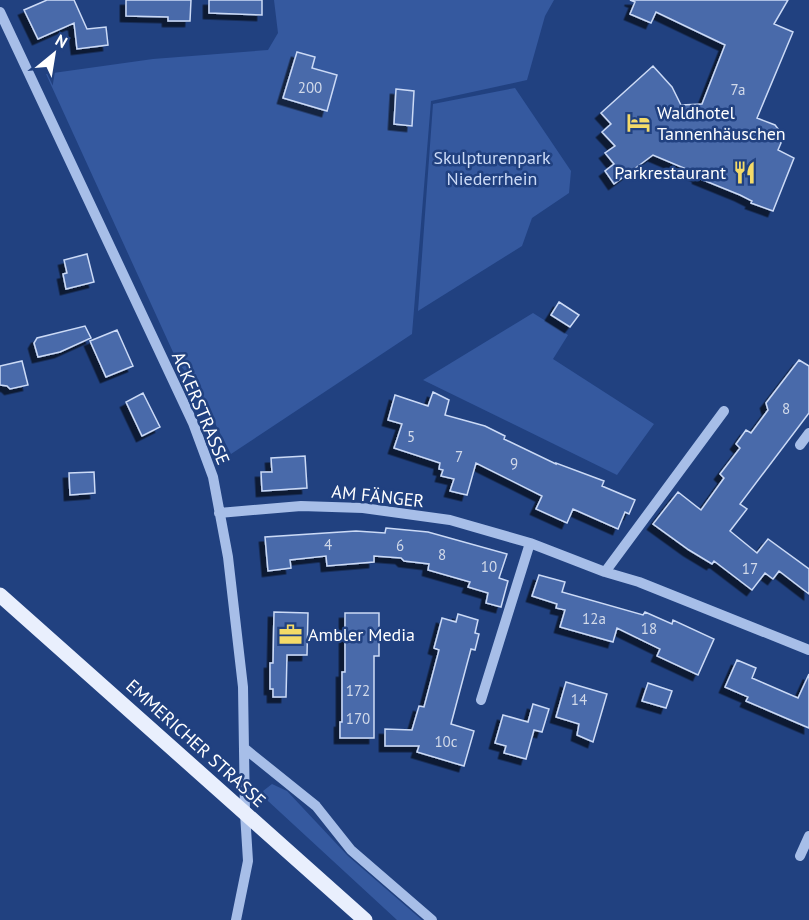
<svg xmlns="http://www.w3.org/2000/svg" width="809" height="920" font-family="'PT Sans',sans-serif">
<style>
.green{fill:#35599f}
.building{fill:#4a6aaa;stroke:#cbdaf6;stroke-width:1.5;filter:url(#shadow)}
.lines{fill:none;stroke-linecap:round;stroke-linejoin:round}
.minor{stroke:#a7bee8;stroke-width:10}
.major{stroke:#e9effd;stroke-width:15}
.labels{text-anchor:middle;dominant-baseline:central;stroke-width:5;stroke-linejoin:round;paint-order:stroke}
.number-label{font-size:15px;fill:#d2daea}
.poi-label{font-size:18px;fill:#fff;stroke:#214180;text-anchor:start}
.park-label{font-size:18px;fill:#cbdaf6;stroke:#214180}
.street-label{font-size:18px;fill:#fff;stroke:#214180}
</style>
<defs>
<filter id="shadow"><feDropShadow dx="-5.5" dy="5.5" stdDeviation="0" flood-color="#0009"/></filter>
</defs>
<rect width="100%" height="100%" fill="#214180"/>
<path class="green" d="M274,0H554L545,16L527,80L431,101L412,334L231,454L192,379L178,363L46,74L153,59L268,50L278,33Z
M515,88L571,171L569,193L532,218L522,246L418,311L433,104Z
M533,313L568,335L553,359L654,424L617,475L423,380Z
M272,784L287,791L348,856L422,920H397L268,801L263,791Z"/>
<path class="building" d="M47,0H74L87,29L106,27L108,45L77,49L74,23L38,39L24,10Z
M126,0H191L190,21H168V17L126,16Z
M209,0H262V15L209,13Z
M630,0H788L774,24L793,32L757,118L775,125L779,130L781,143L778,150L794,158L773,211L751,203L752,201L740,195L698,178V176L685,171L686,169L653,155L614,184L605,171L614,164L605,153L615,146L602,132L611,124L601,113L653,66L672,87L681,105L702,104L725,45L656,12L651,23L630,14L635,2Z
M297,52L315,57L312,68L337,75L327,111L283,98Z
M396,89L414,91L412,126L394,124Z
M87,254L94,282L66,289L63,274L67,273L64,260Z
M559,302L579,315L570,327L551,315Z
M85,326L91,338L60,352L38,357L34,343L37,338Z
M117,330L133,366L106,377L90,341Z
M799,360L809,366V413L740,504L747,509L730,531L757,553L768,539L809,569V594L779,571L773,579L765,573L752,590L714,561L712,564L689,550L653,524L678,492L701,510L724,478L720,474L740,448L736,444L746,430L751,433L768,410L766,403Z
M22,361L28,385L10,389L7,386L0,385V366Z
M433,392L449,400L445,415L485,426L505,436L504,439L556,464V463L604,481L602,486L635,500L629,514L625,512L618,529L573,509L567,523L536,509L542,496L476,463L467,495L450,491L454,479L441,476L443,470L439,469L440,463L394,448L402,424L388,420L395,395L428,406Z
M143,393L160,427L142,436L126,402Z
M305,456L307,488L262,491L261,472H272L271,458Z
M94,472L95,493L70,495L69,473Z
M386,528L428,532L507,554L499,578L508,581L501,607L486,603L488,593L468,587L470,582L428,570L429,564L404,561L401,558L374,556V562L327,566L326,556L290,560L291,568L268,571L265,537L356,531L385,533Z
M539,575L565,582L562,592L643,615L645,612L672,624L673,620L714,639L698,675L657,656L660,649L617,628L613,642L560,627L565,610L556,608L557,604L532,596Z
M274,612L308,613L307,655H287L286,697H273V689H270V663H273Z
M345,613H379V656H374V738H340V722H342V672H345Z
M458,614L478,620L475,633L479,634L475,650L471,649L451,724L474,731L464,766L417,752L419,746H385V729L412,730L419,706L424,707L439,650L434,648L442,618L456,622Z
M737,660L756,668L752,678L798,698L809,674V728L746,701L748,697L725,687Z
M566,682L607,694L593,742L577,735L579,724L556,717Z
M648,683L672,691L666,708L642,701Z
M533,704L549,709L542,732L534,730L526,759L504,753L506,746L495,743L503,715L528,722Z"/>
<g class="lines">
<path class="minor" d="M0,12L193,423L213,477L228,557L243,687L245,813L248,861L236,920
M800,445L809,433
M219,513L301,506L363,508L450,520L530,543L605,572L639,582L809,650
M605,572L724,411
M481,700L530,543
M244,748L316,806L351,850L432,920
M800,856L809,836"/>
<path class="major" d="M0,595L365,920"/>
</g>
<defs>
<symbol id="hotel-bare" viewBox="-9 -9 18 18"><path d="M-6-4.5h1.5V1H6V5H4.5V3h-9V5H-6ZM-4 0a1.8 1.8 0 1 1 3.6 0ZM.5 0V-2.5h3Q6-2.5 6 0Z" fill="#f4da68" stroke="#214180" stroke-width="2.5" paint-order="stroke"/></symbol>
<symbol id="restaurant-bare" viewBox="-9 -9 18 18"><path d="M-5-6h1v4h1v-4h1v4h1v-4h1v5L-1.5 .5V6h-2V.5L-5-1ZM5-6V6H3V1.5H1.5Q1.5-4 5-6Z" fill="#f4da68" stroke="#214180" stroke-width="2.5" paint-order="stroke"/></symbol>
<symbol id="office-bare" viewBox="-9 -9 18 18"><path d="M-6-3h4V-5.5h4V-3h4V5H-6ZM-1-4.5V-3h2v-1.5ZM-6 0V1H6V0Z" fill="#f4da68" stroke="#214180" stroke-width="2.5" paint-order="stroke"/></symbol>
</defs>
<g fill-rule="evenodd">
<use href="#hotel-bare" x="622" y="106" width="33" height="33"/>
<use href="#restaurant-bare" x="728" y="156" width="33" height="33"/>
<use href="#office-bare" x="274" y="618" width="33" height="33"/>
</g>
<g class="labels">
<g class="number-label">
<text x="310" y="87">200</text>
<text x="738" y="89">7a</text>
<text x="786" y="408">8</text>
<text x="411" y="436">5</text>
<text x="459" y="456">7</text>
<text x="514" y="463">9</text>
<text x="328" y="544">4</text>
<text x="400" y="545">6</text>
<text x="442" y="554">8</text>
<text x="489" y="566">10</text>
<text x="750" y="568">17</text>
<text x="594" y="618">12a</text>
<text x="649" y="628">18</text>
<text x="358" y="690">172</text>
<text x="579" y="699">14</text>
<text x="358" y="718">170</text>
<text x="446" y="741">10c</text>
</g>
<g class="poi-label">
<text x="657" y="112">Waldhotel<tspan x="657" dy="21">Tannenhäuschen</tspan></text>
<text x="726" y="172" text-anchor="end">Parkrestaurant</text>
<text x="308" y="634">Ambler Media</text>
</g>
<g class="park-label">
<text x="492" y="157">Skulpturenpark<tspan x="492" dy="21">Niederrhein</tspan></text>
</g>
<g class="street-label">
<text transform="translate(201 408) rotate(67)">ACKERSTRASSE</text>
<text transform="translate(378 496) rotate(6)">AM FÄNGER</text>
<text transform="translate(196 743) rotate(42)">EMMERICHER STRASSE</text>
</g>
</g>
<g transform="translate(54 54) rotate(30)" stroke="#214180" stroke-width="4.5" paint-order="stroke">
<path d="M0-4.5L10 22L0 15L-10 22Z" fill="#ffffff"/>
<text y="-9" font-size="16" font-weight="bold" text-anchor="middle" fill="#ffffff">N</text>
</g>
</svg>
